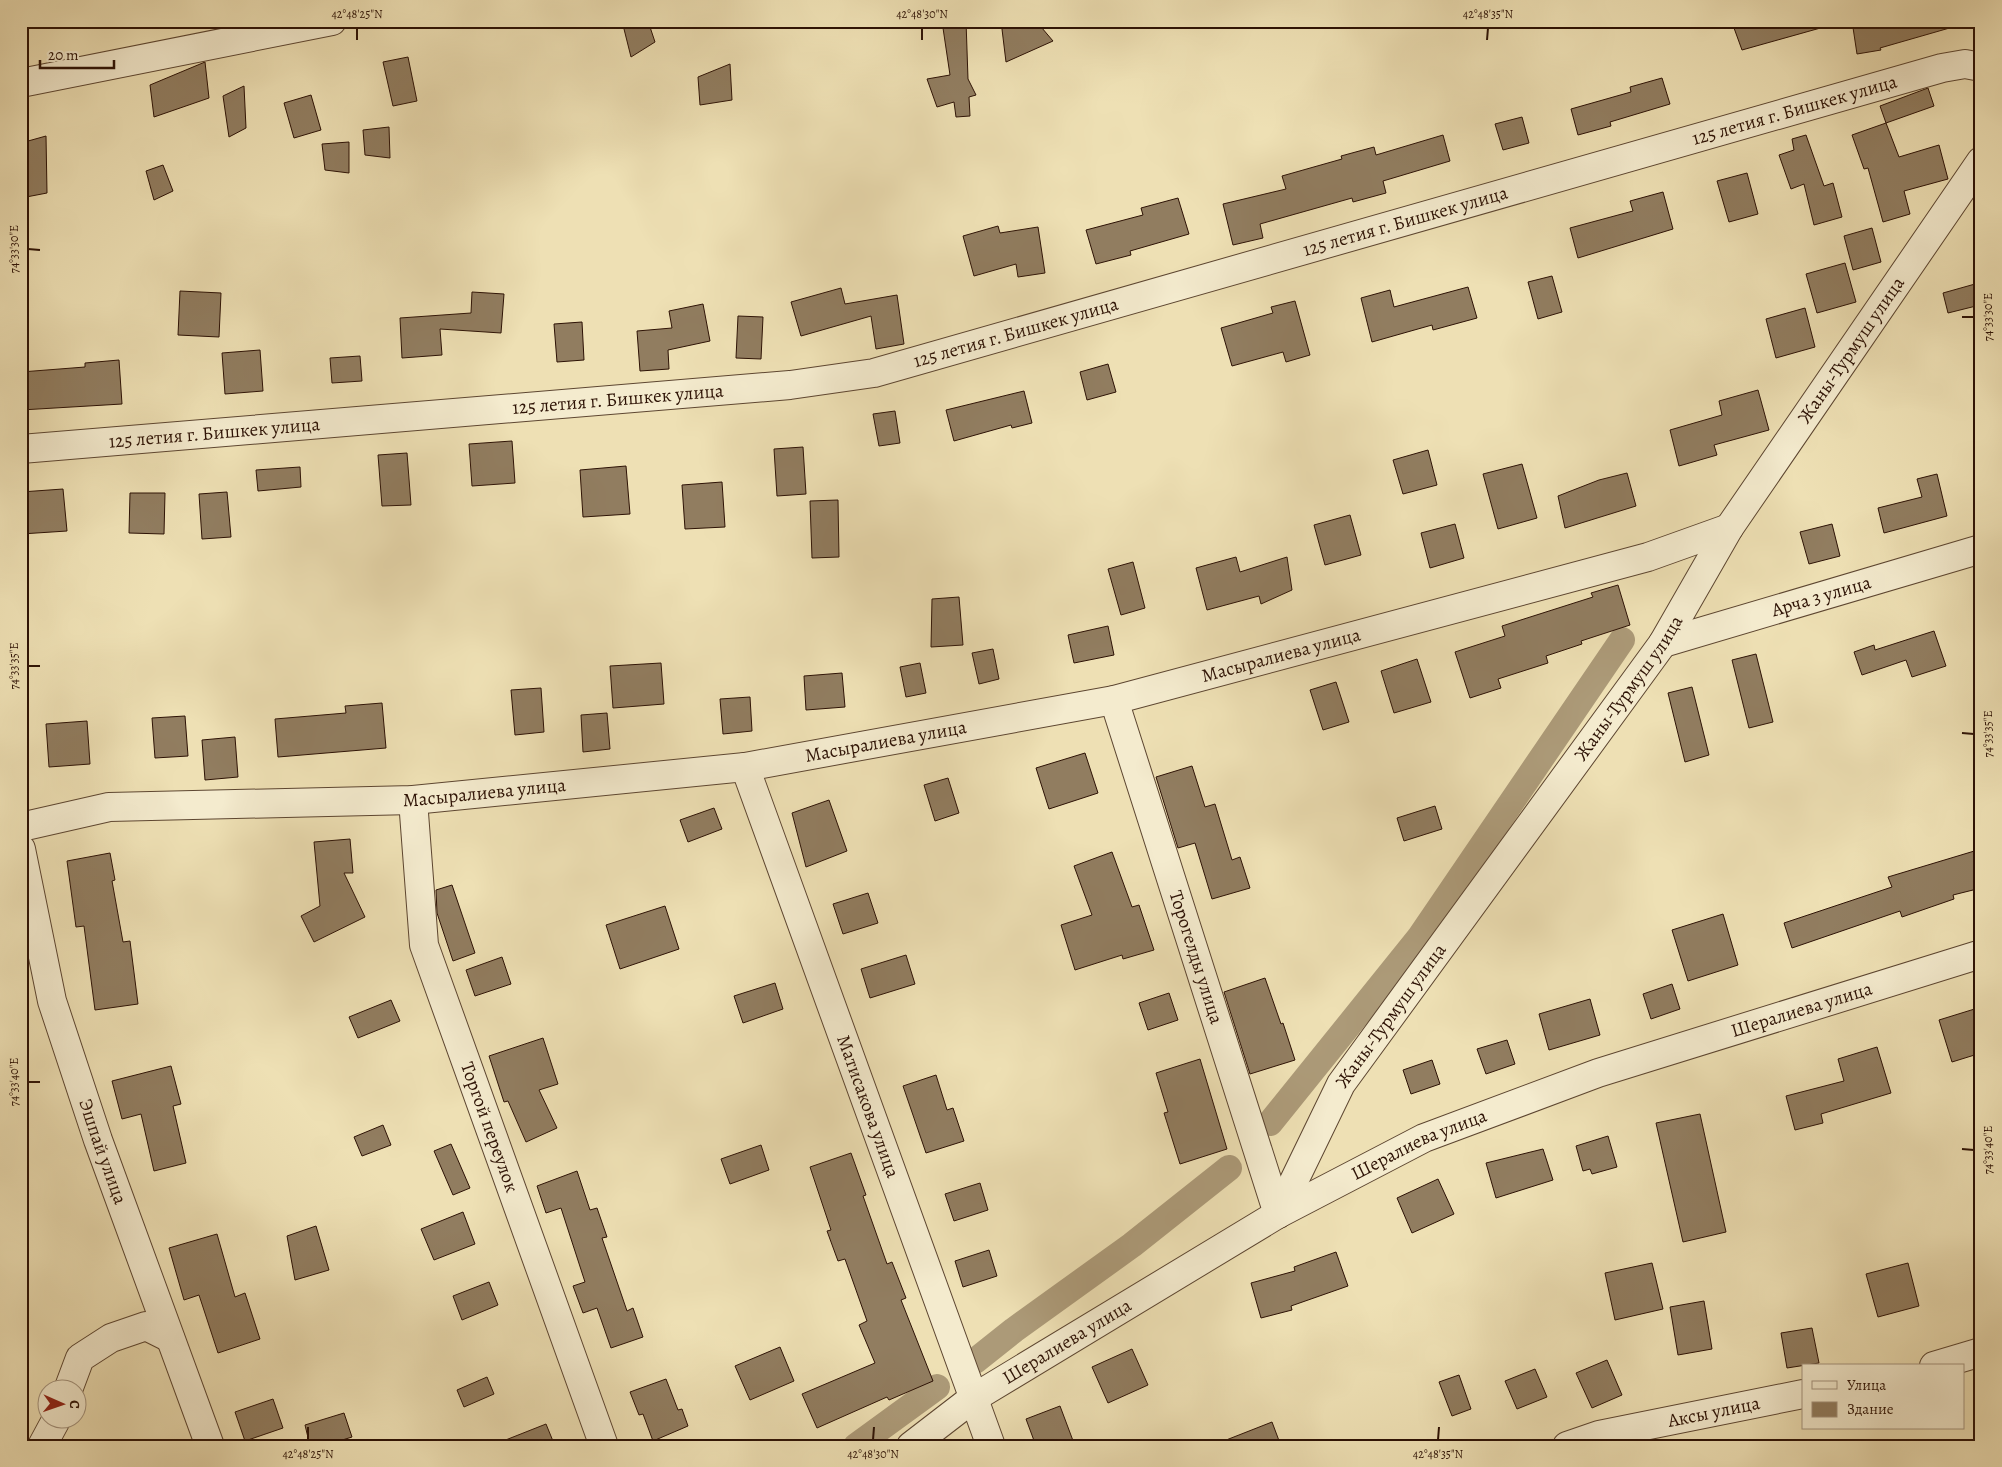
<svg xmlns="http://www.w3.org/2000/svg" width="2002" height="1467" font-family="Alegreya,serif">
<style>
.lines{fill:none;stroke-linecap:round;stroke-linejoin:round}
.canal{stroke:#ac9a78;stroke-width:26}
.building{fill:#917d60;stroke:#2d1205}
.minor-casing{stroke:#5d4631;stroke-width:30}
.minor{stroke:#f4ebce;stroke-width:28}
.ticks{fill:none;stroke:#2d1205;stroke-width:2}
.labels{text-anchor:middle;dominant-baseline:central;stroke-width:4.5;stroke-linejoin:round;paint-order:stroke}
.street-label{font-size:19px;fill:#2d1205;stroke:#f4ebce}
.neatline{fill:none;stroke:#2d1205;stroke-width:2}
.ticks-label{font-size:12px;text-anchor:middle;fill:#2d1205}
</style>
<rect width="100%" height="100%" fill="#eee0b4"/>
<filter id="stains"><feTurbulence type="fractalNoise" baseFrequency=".004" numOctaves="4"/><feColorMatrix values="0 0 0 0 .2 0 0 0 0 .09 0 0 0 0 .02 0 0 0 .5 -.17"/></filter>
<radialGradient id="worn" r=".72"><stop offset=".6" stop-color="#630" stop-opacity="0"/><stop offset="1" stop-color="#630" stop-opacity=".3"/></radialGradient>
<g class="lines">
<path class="canal" d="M1270,1123L1419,938L1622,640
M975,1361L1014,1330L1132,1245L1229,1168
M856,1446L937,1387"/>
</g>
<path class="building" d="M622,21H648L655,42L631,57Z
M966,21L968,79L976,95L969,97L970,116L956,117L954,102L937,107L927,79L950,75L943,28Z
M1001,21H1036L1053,41L1006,62Z
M1754,21H1824V27L1742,50L1734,28Z
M1852,21H1952L1953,27L1880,48L1881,50L1857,54Z
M408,57L417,101L393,106L383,62Z
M205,62L209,98L154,117L150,85Z
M730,64L732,100L700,105L698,77Z
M1662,78L1670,104L1610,122L1611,126L1578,135L1571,109L1631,92L1630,87Z
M244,86L246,128L229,137L223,96Z
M1928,88L1934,106L1886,123L1880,106Z
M311,95L321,130L294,138L284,103Z
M1522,117L1529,143L1503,150L1495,124Z
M1886,123L1899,157L1939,145L1948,179L1904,191L1910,214L1883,222L1868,168L1864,169L1852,135Z
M389,127L390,158L365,155L363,130Z
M1443,135L1450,161L1383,181L1386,193L1353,202L1352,198L1260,224L1263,238L1233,245L1223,204L1286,189L1282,176L1342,159L1341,156L1374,147L1376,155Z
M1806,135L1824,186L1833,183L1842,217L1814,225L1804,184L1791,189L1779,155L1794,150L1792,139Z
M46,136L47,193L21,198V143Z
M349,142V173L325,170L322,144Z
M163,165L173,191L154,200L146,171Z
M1747,173L1758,214L1729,222L1717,181Z
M1663,192L1673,229L1578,258L1570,228L1633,211L1630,201Z
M1178,198L1189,234L1130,251L1131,255L1096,264L1086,230L1143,215L1141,208Z
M998,226L1000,233L1038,227L1045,273L1018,277L1016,264L974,276L963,236Z
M1872,228L1881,262L1853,270L1844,236Z
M1845,263L1856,302L1817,313L1806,274Z
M1552,276L1562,312L1538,319L1528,282Z
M1975,284L1980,305L1948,313L1943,293Z
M1468,287L1477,318L1433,330L1432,325L1372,342L1361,298L1390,290L1394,307Z
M841,288L845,304L897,295L904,344L876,349L871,316L801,336L791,302Z
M180,291L221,293L219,337L178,335Z
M472,292L504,294L501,333L440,329L442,355L402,358L400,318L471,313Z
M1295,301L1310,355L1286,362L1283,352L1232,366L1221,328L1273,313L1271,307Z
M703,304L710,341L668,350L669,369L640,371L637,331L672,328L669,311Z
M1805,308L1815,347L1776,358L1766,319Z
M738,316L763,317L761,359L736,358Z
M582,322L584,360L557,362L554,324Z
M260,350L263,391L225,394L222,353Z
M360,356L362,381L332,383L330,358Z
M119,360L122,404L21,410V372L85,367V363Z
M1108,364L1116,392L1087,400L1080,372Z
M1758,390L1769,430L1714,445L1717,455L1679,466L1670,430L1722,415L1719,401Z
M1024,391L1032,423L1012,428L1011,425L954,441L946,410Z
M895,411L900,443L879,446L873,414Z
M512,441L515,483L472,486L469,444Z
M803,447L806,494L777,496L774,449Z
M1428,450L1437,485L1403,494L1393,460Z
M407,453L411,505L382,506L378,455Z
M1522,464L1537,518L1498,529L1483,474Z
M626,466L630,514L583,517L580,470Z
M300,467L301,487L258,491L256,470Z
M1627,473L1636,506L1565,528L1558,496L1599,480Z
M1937,474L1947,516L1884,533L1878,508L1922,497L1917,479Z
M722,482L725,527L685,529L682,485Z
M63,489L67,531L21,534V492Z
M227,492L231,537L202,539L199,494Z
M130,493H165L164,534L129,533Z
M838,500L839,557L812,558L810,501Z
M1350,515L1361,555L1325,565L1314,525Z
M1455,524L1464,558L1430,568L1421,533Z
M1832,524L1840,556L1809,564L1800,532Z
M1236,557L1240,572L1287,557L1292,590L1261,604L1259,596L1207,610L1196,568Z
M1133,562L1145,608L1121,615L1108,569Z
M1618,585L1630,625L1581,641L1582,644L1546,656L1548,663L1498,679L1501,688L1470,698L1455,652L1505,636L1502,626L1593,597L1591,593Z
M959,597L963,645L931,647L932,599Z
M1108,626L1114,655L1074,663L1068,635Z
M1934,631L1946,666L1912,677L1906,660L1862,675L1854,652L1874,645L1875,650Z
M993,649L999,679L979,684L972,653Z
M1756,654L1773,722L1749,728L1732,660Z
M1417,659L1431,702L1394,713L1381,671Z
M661,663L664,704L613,708L610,666Z
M920,663L926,693L906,697L900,667Z
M842,673L845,707L806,710L804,676Z
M1336,682L1349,722L1323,730L1310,690Z
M1692,687L1709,755L1685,762L1668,693Z
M541,688L544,732L515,735L511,690Z
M750,697L752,731L723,734L720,699Z
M382,703L386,748L278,757L275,719L346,713L345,706Z
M607,713L610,749L583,752L581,715Z
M185,716L188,756L155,758L152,718Z
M87,721L90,764L49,767L46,724Z
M235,737L238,777L205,780L202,740Z
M1085,753L1098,793L1049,809L1036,768Z
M1192,766L1205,807L1215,804L1232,860L1240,857L1250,888L1212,899L1195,843L1178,848L1156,777Z
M948,778L959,813L935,821L924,785Z
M829,800L847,851L806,867L792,813Z
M1435,806L1442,829L1404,841L1397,818Z
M714,808L722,829L688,842L680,820Z
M350,839L353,873H344L365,917L314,942L301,916L320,906L314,842Z
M1981,849V888L1953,895L1954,899L1902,917L1900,911L1792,948L1784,923L1892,887L1888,877Z
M1112,852L1132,907L1139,905L1154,950L1123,959L1122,955L1075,970L1061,925L1092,915L1074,866Z
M110,853L115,880L112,881L123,942L130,941L138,1004L95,1010L84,926L76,927L67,861Z
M452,885L475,953L453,961L437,913L436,890Z
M868,893L878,923L843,934L833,904Z
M665,906L679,949L620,969L606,925Z
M1723,914L1738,965L1688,981L1672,930Z
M906,955L915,984L870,998L861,969Z
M502,957L511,984L475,996L466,970Z
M1265,978L1281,1024L1283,1023L1295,1060L1250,1074L1224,992Z
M775,983L783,1009L743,1023L734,996Z
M1672,984L1680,1009L1651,1019L1643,994Z
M1169,993L1178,1020L1148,1030L1139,1003Z
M1590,999L1600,1035L1549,1050L1539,1014Z
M391,1000L400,1021L358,1038L349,1017Z
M1981,1007V1053L1952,1062L1939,1020Z
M543,1038L558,1084L539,1090L557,1128L526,1142L508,1101L504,1102L489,1056Z
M1507,1040L1515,1064L1486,1074L1477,1049Z
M1877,1047L1891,1093L1821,1114L1823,1123L1795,1130L1786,1096L1844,1081L1838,1059Z
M1200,1059L1227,1149L1180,1164L1164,1113L1168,1112L1156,1073Z
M1432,1060L1440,1084L1411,1094L1403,1070Z
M171,1066L181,1104L173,1106L186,1163L154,1171L141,1114L122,1119L112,1081Z
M936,1075L947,1110L953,1108L964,1141L926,1153L903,1086Z
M1700,1114L1726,1232L1683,1242L1656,1123Z
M383,1125L391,1145L362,1156L354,1137Z
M1608,1136L1617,1167L1592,1174L1590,1169L1583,1171L1576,1146Z
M451,1144L470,1188L453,1195L434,1151Z
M761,1145L769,1170L730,1184L721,1159Z
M1543,1149L1553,1180L1496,1198L1486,1163Z
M851,1153L866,1195L863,1196L887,1264L892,1262L906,1298L901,1300L933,1381L889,1400L887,1397L817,1428L802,1394L875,1363L859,1325L867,1321L845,1259L838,1261L827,1231L831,1230L810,1167Z
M577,1171L590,1210L597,1208L607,1237L602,1238L627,1311L633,1308L643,1337L611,1348L597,1308L583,1313L573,1286L585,1282L561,1208L546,1213L537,1186Z
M1438,1179L1454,1214L1412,1233L1397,1198Z
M980,1183L988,1210L954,1221L945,1194Z
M463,1212L475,1244L434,1260L421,1229Z
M316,1226L329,1270L295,1280L287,1236Z
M217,1234L235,1297L245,1293L260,1339L218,1353L199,1295L184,1300L169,1248Z
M989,1250L997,1276L963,1287L955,1261Z
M1336,1252L1348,1286L1291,1306L1292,1310L1261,1318L1251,1283L1295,1271L1294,1267Z
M1652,1263L1663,1309L1615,1320L1605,1273Z
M1908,1263L1919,1306L1878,1317L1866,1274Z
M489,1282L498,1305L462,1320L453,1296Z
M1704,1301L1712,1349L1678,1355L1670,1307Z
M1812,1328L1819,1363L1787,1368L1781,1333Z
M780,1347L794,1381L750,1400L735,1366Z
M1132,1349L1148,1385L1108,1403L1092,1367Z
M1607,1360L1622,1395L1592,1408L1576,1373Z
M1535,1369L1547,1397L1517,1409L1505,1381Z
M1459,1375L1471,1409L1452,1416L1439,1382Z
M487,1377L494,1394L464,1407L457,1390Z
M666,1379L678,1410L682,1409L688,1426L653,1441L643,1414L639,1415L630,1392Z
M273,1399L283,1428L245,1441L235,1412Z
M1060,1406L1075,1446H1036L1026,1419Z
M344,1413L352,1437L323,1446H310L305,1425Z
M1272,1422L1281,1446H1216V1444Z
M546,1424L555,1446H494L493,1445Z"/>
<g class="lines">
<defs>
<g id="minor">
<path d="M21,83L332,21"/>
<path id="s1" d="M21,449L790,385L874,373L1942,68L1965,64L1981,67"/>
<path id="s2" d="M1663,643L1981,549"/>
<path id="s3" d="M1114,700L1278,1214"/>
<path id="s4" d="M745,767L991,1446"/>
<path id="s5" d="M413,800L424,945L604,1446"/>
<path id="s6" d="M21,827L109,807L413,800L745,767L1114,700L1648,557L1729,528"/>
<path id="s7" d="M21,849L52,1001L98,1140L210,1446"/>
<path id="s8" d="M1278,1214L1341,1084L1663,643L1729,528L1981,161"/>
<path d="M1934,1366L1981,1352"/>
<path d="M68,1390L80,1358L111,1338L146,1326L170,1338"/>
<path d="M42,1446L56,1420"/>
<path id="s9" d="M911,1446L972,1399L1278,1214L1424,1138L1598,1073L1981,954"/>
<path id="s10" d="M1567,1446L1599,1435L1803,1394"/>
</g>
</defs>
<use href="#minor" class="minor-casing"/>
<use href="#minor" class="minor"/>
</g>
<path class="ticks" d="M357,40V28M922,40V28M1487,40L1488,28M28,249L40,250M1962,317H1974M28,666H40M1962,733L1974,734M28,1082H40M1962,1149L1974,1150M308,1440V1427M873,1440L874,1427M1438,1440L1439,1427"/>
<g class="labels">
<g class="street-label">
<text stroke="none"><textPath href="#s1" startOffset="1814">125 летия г. Бишкек улица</textPath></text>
<text stroke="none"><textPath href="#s1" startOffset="1409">125 летия г. Бишкек улица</textPath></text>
<text stroke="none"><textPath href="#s1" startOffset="1004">125 летия г. Бишкек улица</textPath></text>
<text stroke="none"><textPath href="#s8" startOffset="1039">Жаны-Турмуш улица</textPath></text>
<text stroke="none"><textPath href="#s1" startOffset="599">125 летия г. Бишкек улица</textPath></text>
<text stroke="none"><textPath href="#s1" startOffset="194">125 летия г. Бишкек улица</textPath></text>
<text stroke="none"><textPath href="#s2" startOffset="165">Арча 3 улица</textPath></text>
<text stroke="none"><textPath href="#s6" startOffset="1276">Масыралиева улица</textPath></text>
<text stroke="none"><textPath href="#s8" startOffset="634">Жаны-Турмуш улица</textPath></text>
<text stroke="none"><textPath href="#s6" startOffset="871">Масыралиева улица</textPath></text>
<text stroke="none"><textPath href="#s6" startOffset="466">Масыралиева улица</textPath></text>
<text stroke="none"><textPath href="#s3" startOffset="270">Торогелды улица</textPath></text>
<text stroke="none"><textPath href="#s9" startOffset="998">Шералиева улица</textPath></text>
<text stroke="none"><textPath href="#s8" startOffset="229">Жаны-Турмуш улица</textPath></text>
<text stroke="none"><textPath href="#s4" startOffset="361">Матисакова улица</textPath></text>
<text stroke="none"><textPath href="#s5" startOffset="339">Торгой переулок</textPath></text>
<text stroke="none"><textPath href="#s9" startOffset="592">Шералиева улица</textPath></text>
<text stroke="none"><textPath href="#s7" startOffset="314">Эшпай улица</textPath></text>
<text stroke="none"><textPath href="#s9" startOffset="188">Шералиева улица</textPath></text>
<text stroke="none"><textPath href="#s10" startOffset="151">Аксы улица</textPath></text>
</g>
</g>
<rect width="2002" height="1467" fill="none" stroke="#eee0b4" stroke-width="55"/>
<rect x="1802" y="1364" width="162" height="65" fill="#f4ebce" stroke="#a4947e"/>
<rect x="1812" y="1381" width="25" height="8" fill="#f4ebce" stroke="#a4947e"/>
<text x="1847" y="1390" font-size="15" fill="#2d1205">Улица</text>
<rect x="1812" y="1402" width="25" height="15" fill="#917d60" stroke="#a4947e"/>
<text x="1847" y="1414" font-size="15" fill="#2d1205">Здание</text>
<g transform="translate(62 1404) rotate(92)"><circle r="24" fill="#f4ebce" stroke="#a4947e"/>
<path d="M0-4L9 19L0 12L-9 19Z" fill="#8f2418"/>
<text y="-8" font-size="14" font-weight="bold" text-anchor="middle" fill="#2d1205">С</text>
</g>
<path d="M40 60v8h74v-8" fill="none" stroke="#2d1205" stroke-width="2.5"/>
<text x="48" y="60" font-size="15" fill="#2d1205" stroke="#f4ebce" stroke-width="4" paint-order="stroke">20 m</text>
<rect x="28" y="28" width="1946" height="1412" class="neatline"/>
<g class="ticks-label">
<text x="357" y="18">42°48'25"N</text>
<text x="922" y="18">42°48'30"N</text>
<text x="1488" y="18">42°48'35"N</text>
<text transform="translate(14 249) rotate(-90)" y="4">74°33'30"E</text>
<text transform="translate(1988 317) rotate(-90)" y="4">74°33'30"E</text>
<text transform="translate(14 666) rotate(-90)" y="4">74°33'35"E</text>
<text transform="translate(1988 734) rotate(-90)" y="4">74°33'35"E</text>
<text transform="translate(14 1082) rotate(-90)" y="4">74°33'40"E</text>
<text transform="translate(1988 1150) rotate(-90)" y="4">74°33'40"E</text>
<text x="308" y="1458">42°48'25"N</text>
<text x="873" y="1458">42°48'30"N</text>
<text x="1438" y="1458">42°48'35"N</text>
</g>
<rect width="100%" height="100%" filter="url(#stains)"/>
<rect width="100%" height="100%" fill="url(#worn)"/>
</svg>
